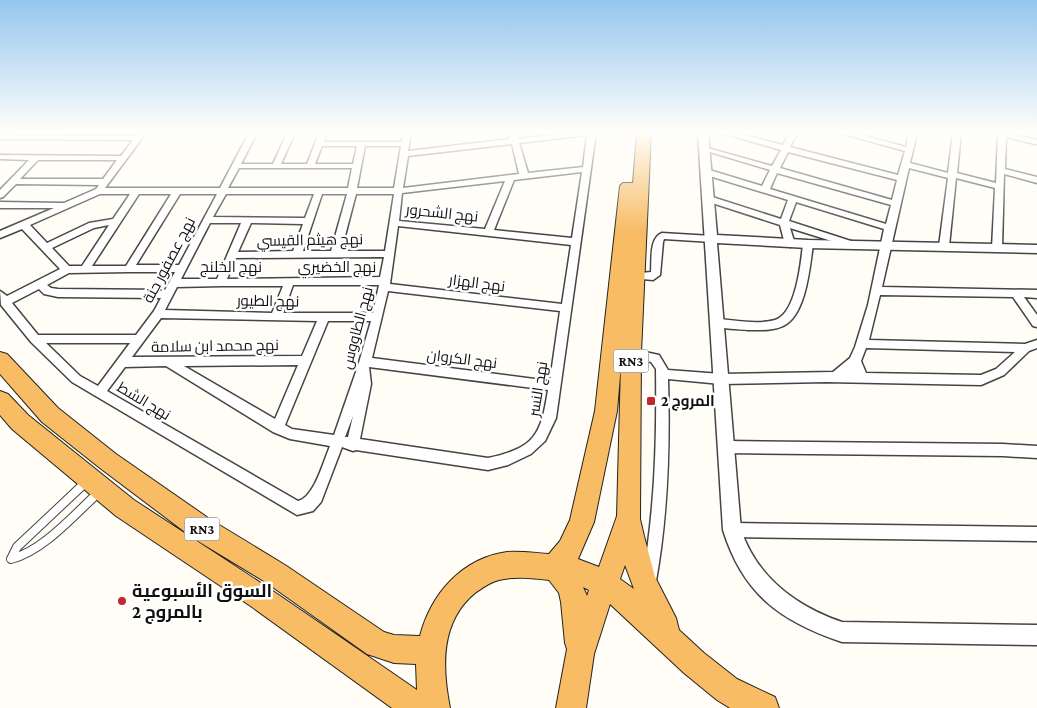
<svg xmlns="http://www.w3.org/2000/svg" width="1037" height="708" font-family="'Crimson Pro',Cairo,serif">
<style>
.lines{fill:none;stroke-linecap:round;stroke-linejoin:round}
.service-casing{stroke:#444;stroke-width:10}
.minor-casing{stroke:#444;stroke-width:3}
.tertiary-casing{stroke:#444;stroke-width:3}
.trunk-casing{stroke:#222;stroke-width:2}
.service{stroke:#fff;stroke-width:8}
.minor{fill:#fff;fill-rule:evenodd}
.tertiary{fill:#fff;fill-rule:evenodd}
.trunk{fill:#f7bc64;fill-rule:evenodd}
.poi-dot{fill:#c4262e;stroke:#fff;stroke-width:2}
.labels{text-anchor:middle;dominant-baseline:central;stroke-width:5;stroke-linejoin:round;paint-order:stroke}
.shield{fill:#fff;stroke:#585858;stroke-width:1}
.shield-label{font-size:14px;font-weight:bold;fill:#111}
.street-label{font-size:15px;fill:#111;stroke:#fff}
.poi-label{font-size:15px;font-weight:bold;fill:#111;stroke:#fff;text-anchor:start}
.near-poi-label{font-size:18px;font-weight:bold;fill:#111;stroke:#fff;text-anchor:start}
</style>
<rect width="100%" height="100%" fill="#fffdf5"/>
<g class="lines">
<defs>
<path id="service" d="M86,482L17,547L11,559C43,551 74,515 98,493"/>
<path id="minor" d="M138,133H146L105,188H220L249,133H257L241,164H273L287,133H295L281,164H307L319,133H327L324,142H402L403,133H411L408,151L510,139V133H516L518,139L566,133H596L556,418L545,441L531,454L508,465L488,470L356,450L353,451L342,447L321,502L313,511L297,515L72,382L31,342L1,305L0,291L7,296L60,269L22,229L0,238V231L54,208H0V202L64,203L96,189L99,185L16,184L3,197L0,198V190L29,160L0,159V155L121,156L133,140L0,139V135L136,136ZM587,135L583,167L528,173L519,143ZM512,144L519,174L403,188L408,156ZM322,146H357L353,164H315ZM365,146H401L394,188H357ZM38,160H117L103,179H20ZM239,168H352L348,188H228ZM582,172L572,238L494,230L514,180ZM505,181L485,229L399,221L402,193ZM100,194H130L113,219L89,223L47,243L30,225ZM139,194H171L126,266H92ZM180,194H217L179,265H136ZM226,194H314L305,218L213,217ZM322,194H347L331,251H303ZM356,194H394L385,251H341ZM210,223H241L217,279H181ZM251,223L303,224L293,251L238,252ZM109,225L82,266H69L52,248L94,228ZM398,226L571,245L562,304L390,284ZM384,257L380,277L227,279L236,258ZM129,272H175L165,290L58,289L51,288L47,285L69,273ZM293,285H379L373,313H283ZM222,286H283L272,313L165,310L177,287ZM39,289L44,294L58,297L161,298L154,311L136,335H38L12,303ZM388,291L560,311L550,381L372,358ZM161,318L317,321L302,356L132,357ZM328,321H371L358,366L334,435L292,429L285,425ZM46,343H130L98,386L80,376ZM298,365L275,419L184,366ZM166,366L273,432L290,439L330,446C324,460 314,498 298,501L107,391L125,367ZM369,367L548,390C541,435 535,448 488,458L360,439L371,384ZM353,416L348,437H345Z
M722,133H736L783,145L789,133H797L790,147L898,175L905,151L840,133H854L906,147L909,133H917L910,163L948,173L953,133H961L957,173L996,183L998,133H1008L1037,140V144H1035L1006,137L1005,169L1037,177V183L1004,174L1002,248L997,251L992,248L995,188L956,178L949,246L944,249L939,246L948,178L909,168L882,287L1037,290V298L1024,297L1037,315V327L1033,326L1013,297L880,295L869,340L1025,344L1037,340V348L1029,351L1004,375L981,385L826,382L721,384L668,379C670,447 668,514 656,581L654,586L649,588L644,586L642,581C655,511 657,440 656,369L651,362L627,356L625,353L627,350L631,349L659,355L668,370L721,374L833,372L850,358L855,347L868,305L884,229L796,202L789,221L857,243L859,245L854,248L790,228L795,244L790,247L785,244L780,225L706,201V197L709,196L781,219L788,200L703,174V170L706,169L762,186L770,170L700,149L704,147L772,166L781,150ZM788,152L897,180L892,200L780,168ZM777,173L891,205L886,224L770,189ZM866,348L1015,352L996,369L981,375L866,373L861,361Z
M662,233L712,236L717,239L712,242L664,239L663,242L660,275L653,280L631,278L630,276L631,274L651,272C652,260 649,238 662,233Z
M808,241L813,244C810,266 806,316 783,326C773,331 759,330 748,330C737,329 724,329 713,326L712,323L717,319C735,320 757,325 775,320C796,314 801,263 803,244Z
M727,441L1003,444L1037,446V458L1003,456L727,453L723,451L721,447L723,443Z
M732,523L1037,527V541L732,537L727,535L725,530L727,525Z"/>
<path id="tertiary" d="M698,133H708L717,235L808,240L1037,245V253L808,248L717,243L741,530C757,577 796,606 842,622L1037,625V645L842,642C780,621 743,594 723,530Z"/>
<path id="trunk" d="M637,133H651L641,353L640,519L644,536L655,577L676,618L679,630L704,653L737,679L775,697L779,708H730L717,700L684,673L610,604L594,654L586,708H556L567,649L565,643L561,602L559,593L549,580C532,578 515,576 499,580C490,582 482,588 475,593C440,622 442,667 450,708H392L252,607L116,516L12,429L0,415V391L8,394L28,415L134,500L270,589L417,690L416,664L394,663L367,654L267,583L193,538L100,468L42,422L0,374V352L7,354L58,408L116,454L211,520L285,565L384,632L394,635L420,636C431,594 462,558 507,552C521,551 535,553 549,554L560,541L570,520L595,411L620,186L623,183H633ZM621,364L617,516L599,567L578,559L594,522L617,411ZM625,565L634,589L620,579ZM583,587L589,590L587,596Z"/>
</defs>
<use href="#service" class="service-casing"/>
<use href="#minor" class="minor-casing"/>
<use href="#tertiary" class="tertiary-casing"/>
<use href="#trunk" class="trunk-casing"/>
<use href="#service" class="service"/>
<use href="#minor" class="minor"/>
<use href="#tertiary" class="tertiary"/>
<use href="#trunk" class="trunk"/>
</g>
<linearGradient id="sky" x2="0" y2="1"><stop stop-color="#95c6ee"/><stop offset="0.57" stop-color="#fffefa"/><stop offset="1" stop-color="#fffefa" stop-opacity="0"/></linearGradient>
<rect width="1037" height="232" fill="url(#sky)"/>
<g class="poi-dot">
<rect x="646" y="396" width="10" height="10" rx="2.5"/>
<circle cx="122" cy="601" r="5"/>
</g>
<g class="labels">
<g class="shield">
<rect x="613.5" y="349.5" width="35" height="23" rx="4"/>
<rect x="184.5" y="517.5" width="35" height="23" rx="4"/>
</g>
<g class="shield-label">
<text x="631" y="361">RN3</text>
<text x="202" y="529">RN3</text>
</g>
<g class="street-label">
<text transform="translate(442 213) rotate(6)">نهج الشحرور</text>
<text transform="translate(310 240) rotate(-1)">نهج هيثم القيسي</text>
<text transform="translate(169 260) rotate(-62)">نهج عصفور جنة</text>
<text x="231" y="267">نهج الخلنج</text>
<text x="337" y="267">نهج الخضيري</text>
<text transform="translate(477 283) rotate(7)">نهج الهزار</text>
<text transform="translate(268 301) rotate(1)">نهج الطيور</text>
<text transform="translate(357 328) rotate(-75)">نهج الطاووس</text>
<text transform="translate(215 346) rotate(-1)">نهج محمد ابن سلامة</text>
<text transform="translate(462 359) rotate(7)">نهج الكروان</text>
<text transform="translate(538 389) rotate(-81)">نهج النسر</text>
<text transform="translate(144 401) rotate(31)">نهج الشط</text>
</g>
<g class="poi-label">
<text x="661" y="401">المروج 2</text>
</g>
<g class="near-poi-label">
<text x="132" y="591">السوق الأسبوعية<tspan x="132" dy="21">بالمروج 2</tspan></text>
</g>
</g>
</svg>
